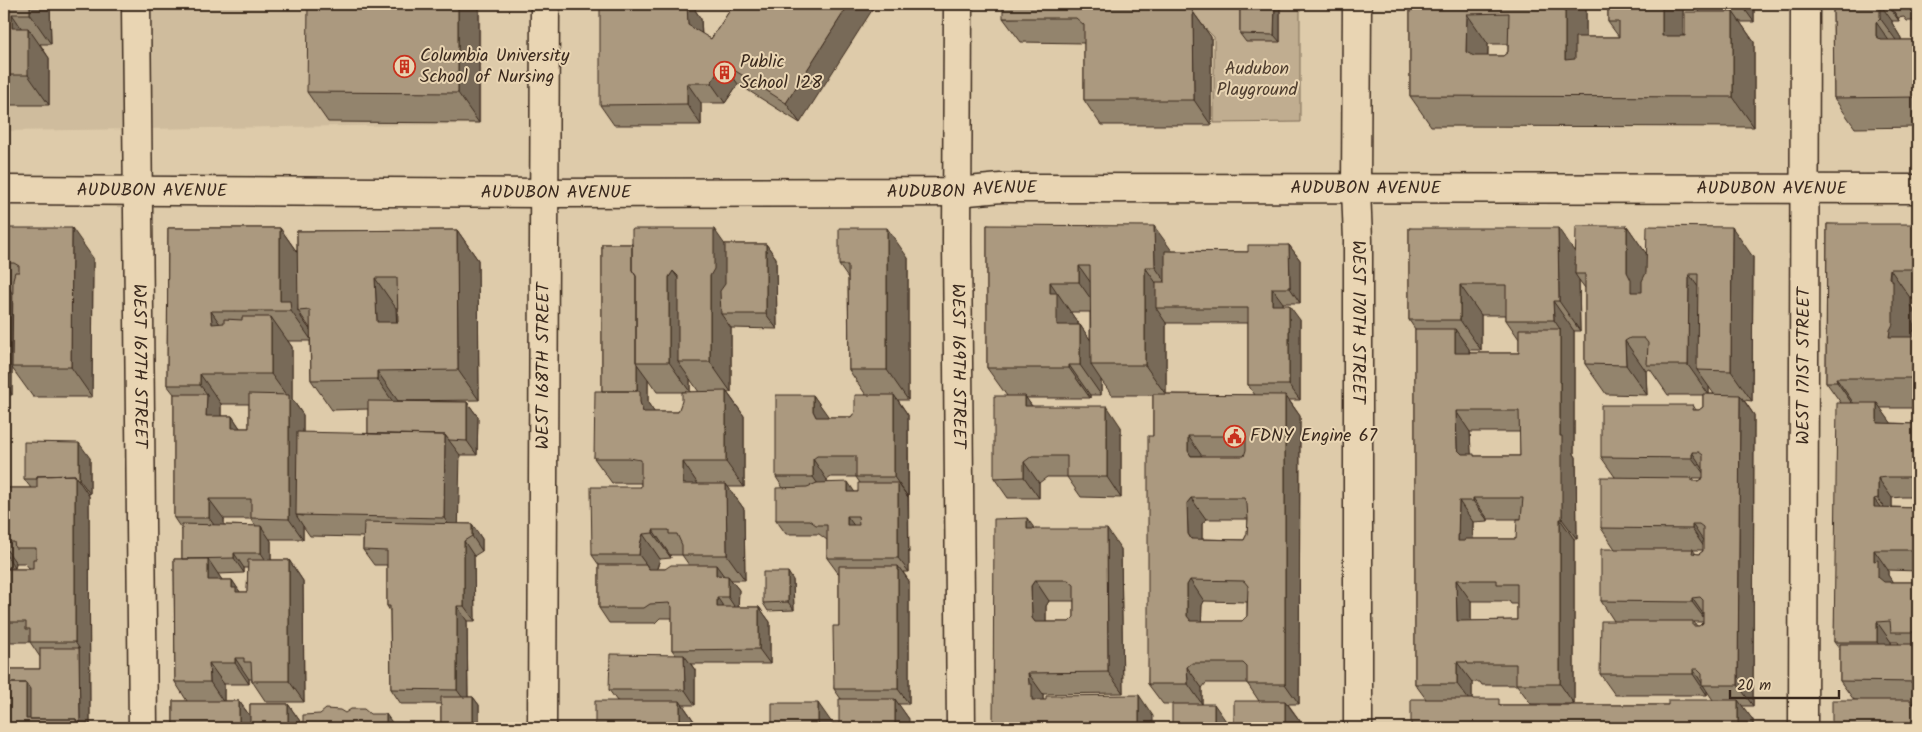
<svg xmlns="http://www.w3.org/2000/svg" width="1922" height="732" font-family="Kalam,sans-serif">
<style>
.built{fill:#cfbc9d}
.green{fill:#c0ad90;stroke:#7e6c57}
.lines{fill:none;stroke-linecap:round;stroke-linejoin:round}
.street-casing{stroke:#3b2a1e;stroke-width:31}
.secondary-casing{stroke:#3b2a1e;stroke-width:31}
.street{stroke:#e9d5b3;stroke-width:28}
.secondary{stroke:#e9d5b3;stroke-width:28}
.wall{fill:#93846d;stroke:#3b2a1e;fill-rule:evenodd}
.shaded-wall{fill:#786b59;stroke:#3b2a1e}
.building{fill:#ab997f;stroke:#3b2a1e;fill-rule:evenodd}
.labels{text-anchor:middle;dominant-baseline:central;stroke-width:4;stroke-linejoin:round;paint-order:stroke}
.poi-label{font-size:18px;fill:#3b2a1e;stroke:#e9d5b3;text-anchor:start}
.park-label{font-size:18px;fill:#4f3e2f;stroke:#e9d5b3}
.street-label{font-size:18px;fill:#3b2a1e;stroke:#e9d5b3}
</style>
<rect width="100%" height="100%" fill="#decbaa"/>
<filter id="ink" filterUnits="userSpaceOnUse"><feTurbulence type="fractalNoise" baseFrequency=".02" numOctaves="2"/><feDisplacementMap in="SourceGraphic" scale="10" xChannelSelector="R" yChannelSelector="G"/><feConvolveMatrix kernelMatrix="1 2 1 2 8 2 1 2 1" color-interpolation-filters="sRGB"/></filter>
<g filter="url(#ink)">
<path class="built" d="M4,4H481V124L4,131Z"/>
<path class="green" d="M1180,4H1300V122L1214,123V37Z"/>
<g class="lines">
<defs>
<g id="street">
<path id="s1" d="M136,4L143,728"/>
<path id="s2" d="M958,4L957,241L961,728"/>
<path id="s3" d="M1357,4L1356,189L1358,240V728"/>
<path id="s4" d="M1803,728L1805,4"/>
</g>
<g id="secondary">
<path id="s5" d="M4,190L545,193L957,192L1001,188L1918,189"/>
<path id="s6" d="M542,728L545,4"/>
</g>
</defs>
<use href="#street" class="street-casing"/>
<use href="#secondary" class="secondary-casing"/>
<use href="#street" class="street"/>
<use href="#secondary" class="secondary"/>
</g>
<path class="wall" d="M4,4H50L51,44H40L49,58V105H4Z
M479,4V123L328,122L307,92Z
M734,4L800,123L738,84L725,103H701V125H614L600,105L695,10L701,19L702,34L711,39Z
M1240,4H1277L1280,8V42H1246L1240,34Z
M1410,4H1586V37H1619L1608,22V4H1683V36H1685L1699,12L1693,4H1754V22H1740L1754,42V127L1431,126L1410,96ZM1488,44H1508V52L1503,56H1488Z
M1833,4H1918V21H1907L1904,17L1898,18L1899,21H1892V23L1901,38V40H1918V127L1855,128L1834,98Z
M1193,12L1211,37V125H1101L1084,100V43L1021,42L1003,18Z
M1827,224L1918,229V299H1911V305L1914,311V331H1918V408H1880L1891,423L1918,424V497H1902L1892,498V507L1918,508V571L1888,570V575L1892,582H1918V703H1912L1913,704L1854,700L1840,681V650L1834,642L1841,403L1826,382ZM1891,642H1898L1899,644H1891Z
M987,225L1172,251L1248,252L1289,245L1300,260V303H1283V305L1300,320V400H1289L1300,416L1299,704H1288L1300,721L1299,728H1234L1259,701L1247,683H1206L1202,688V704L1228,724L1172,704H1163L1148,684L1153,436V395H1112L1101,380V395H1090V398H1026L1032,406L1121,427V498L1081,497L1067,477H1047L1039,483V498H1008L994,478L1007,396L987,368ZM1071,312H1090V340L1080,325H1078V323L1071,313ZM1166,323H1248V385L1255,395L1166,394ZM1206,519H1248L1247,534L1244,540L1202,539V524ZM1204,601L1247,602V616L1242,621H1201L1202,605Z
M1627,226L1646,254L1753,257L1752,401L1744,400L1754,415L1753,706H1742L1753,720V728H1411L1426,699L1415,684V329L1409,320V228L1575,253ZM1579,280L1585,288V364L1606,394L1647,395L1646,371L1650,369L1668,395H1703V407L1699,410H1696L1693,405L1601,457L1615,477L1601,528L1615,549L1601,601L1614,621L1600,674L1615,695H1707V691L1713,700L1668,705H1502L1472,699V682H1480L1482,685H1517L1531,704H1574V539H1577L1576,457L1574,454V331H1580ZM1481,315H1506V320L1519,339V353H1470L1469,350H1481ZM1709,387L1714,394H1709ZM1470,432H1520V456H1475L1471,454ZM1693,478H1703L1698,481H1695ZM1488,519H1521L1516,539H1473V522L1488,521ZM1693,550H1703V551L1699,554H1696ZM1471,601H1509L1511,604H1517V620L1471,621ZM1694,622H1703L1699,626H1697Z
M4,228L93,258L92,397H33L12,368V395H4Z
M168,228H280L297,252V231L457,230L478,260L479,400L398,401L467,402L478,417L477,455H459L458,524H472L482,539V551L474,556L475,621H467L468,697H473L479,705V728H436V727H441V704H401L391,689L390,611L387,606V565H374L363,550V537L310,536L303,526V539H270L271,541V560H289L303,581L304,702H266L252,681V679H249V684H224V701H239L250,716V704H288L302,724V728H173V701H187L175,682L174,559H182V530L174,518V394L167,385ZM396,308H398V322H397ZM301,315L310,328V330L301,317ZM288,341H310L311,380L332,410L368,409V434L303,433V415L292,399V347ZM221,404H249V428H240L232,416H221ZM224,519H251L256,526L224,525ZM244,568H248L247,592H240L232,580H222L218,574L244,573Z
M602,244H766L776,258L777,329L731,328V392H727L744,416V487H728L744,509L745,580H731L739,590L738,607H759L770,622V664H691L695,670V705H683L694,721L617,701L609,690L676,655L672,650V618H660L655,623H609L599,608V565L592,555L641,487V483H612L594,458L602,391ZM648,379L657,392H686L678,412H654L648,403ZM690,379L699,392H690ZM670,555H682L689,565L665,569H657L660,559L671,558Z
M908,258V400H898L908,415L909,572H903L909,581V704H898L909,719L841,699L834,689L839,626V573H838L827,558V540L819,534H786L776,520L783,488L776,477L813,395L828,417H851L855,412L866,395L849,370L848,278L839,265ZM831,477H856L860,483L858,492H855L827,482V480Z
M90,458V494H88L89,496L90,728H4V569H33V568H29L25,563H16L15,568H4V488H31L24,479ZM7,642H30L40,657V669H9V663L6,659Z
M1035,529L1121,549L1123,693L1043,694V700L1153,716L993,728ZM1049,601H1074V617L1069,622H1046V606Z
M793,580L794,610L768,611L763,603Z"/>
<path class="shaded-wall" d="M30,4H50L51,44L30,14Z
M458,4H479V123L458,93Z
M686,4H699L695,10L701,19L702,46L688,25Z
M849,4H876L800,123L786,103Z
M1275,4H1277L1280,8V42L1274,35Z
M1565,4H1586V89L1565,60Z
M1662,4H1683V66L1662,36Z
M1741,4H1754V22Z
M1878,4H1880L1892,21V23L1901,38V47L1880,18Z
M1887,4H1889L1898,18L1899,21Z
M1193,12L1211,37V125L1194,100Z
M1733,12L1754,42V127L1733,97Z
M12,14L28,38V28L49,58V105L28,75L12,28Z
M1467,14L1488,44L1487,81L1466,52Z
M1876,22L1897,52L1876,36Z
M723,63L738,84L725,103L711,83Z
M687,83L701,103V125L687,104Z
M1154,226L1175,255L1176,297L1155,267Z
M1627,226L1648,256L1652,322L1631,292L1627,272Z
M1732,227L1753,257L1752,401L1731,371Z
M72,228L93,258L92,397L71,367Z
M280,228L301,258L298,311L301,315V317L311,331L312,341L291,311L280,301Z
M887,228L908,258V400L887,370Z
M1558,228L1579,258L1575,274L1579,280L1580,331L1559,301Z
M714,229L735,259L721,314L731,328V392L710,362V276Z
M457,230L478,260L479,400L458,370Z
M766,244L776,258L777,329L766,314Z
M1289,245L1300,260V303L1290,288Z
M1079,266L1100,296V312L1079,282Z
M1145,267L1166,297L1156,308L1166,323V395L1145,365Z
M1890,269L1911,299V305L1914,311V354L1889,337Z
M673,271L694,301L678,362L690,379V392L669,362V277Z
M1689,274L1710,304L1697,370L1709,387V395L1688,365Z
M375,278L396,308L398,352L377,322Z
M4,280L12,293V395L4,382Z
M1050,282L1078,323V355L1057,325L1050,293Z
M1460,285L1481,315V350L1460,320Z
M1272,288L1283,303V320L1272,305Z
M1553,301L1574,331V454L1576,457L1577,539L1562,519L1560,436V329L1554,320Z
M1289,305L1300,320V400L1289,385Z
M211,311L232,341L212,324Z
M271,317L292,347V399L303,415V516L296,515L303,526V539L289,519V399L271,374Z
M1080,325L1101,355L1091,365L1101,380V395L1080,365Z
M1455,329L1469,349L1470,374L1455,353Z
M1625,341L1646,371L1647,395L1626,365Z
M637,364L648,379V403L657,416L643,412L637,393Z
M1069,365L1090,395V398L1069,368Z
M377,371L398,401V409L377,379Z
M1913,373L1918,381V385L1913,378Z
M200,374L221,404V437L206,416L207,394L200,385Z
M1836,378L1857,408L1858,412L1837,382Z
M726,391L744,416V487L726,462Z
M813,395L828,416V431L816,417L813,411Z
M894,395L908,415V497L894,477Z
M1285,395L1300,416L1299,704L1285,684Z
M1740,395L1754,415L1753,706L1738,685Z
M1025,396L1039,417L1025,406Z
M467,402L478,417L477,455L467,441Z
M1877,403L1892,424L1877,423Z
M1107,406L1121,427V498L1107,477Z
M1456,411L1470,432L1472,470L1457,449Z
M232,416L246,437L232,428Z
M445,435L460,455L458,538L444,518Z
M1188,436L1202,456H1191L1188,451Z
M79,443L90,458V494L79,479Z
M1692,452L1706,473L1707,478L1692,458Z
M813,459L827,480V497L813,477Z
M683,462L700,487L683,484Z
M1024,462L1039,483V498L1024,477Z
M75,475L89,496L90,728H82L80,725L79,648L75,642Z
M1878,478L1892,498V519L1878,498Z
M848,482L858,497L848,492Z
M898,483L908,497L909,572L898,558Z
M726,484L744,509L745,580L727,555Z
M1191,498L1206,519L1202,524V554L1188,534L1187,503Z
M1473,498L1488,519V521L1473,501Z
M209,499L224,519V539L209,518Z
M1874,499L1889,519L1874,507Z
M1459,501L1473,522L1472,561L1458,541Z
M847,516L858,531L847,525Z
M1027,518L1042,539L1027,529Z
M1560,519L1574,539V704L1560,684Z
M472,524L482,539V551L472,536Z
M1692,524L1706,545V550L1692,529Z
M261,526L271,541V568L261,553Z
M1107,529L1121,549L1123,693L1108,672Z
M653,530L670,555L671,558L653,533Z
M643,534L660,559L657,568V579L639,555L640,544Z
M464,541L474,556L475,621L464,606Z
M4,546L16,563L15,568L4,552Z
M1874,550L1888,570V575L1892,581V597L1878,577L1874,561Z
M234,553L244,568V573L234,558Z
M208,559L222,580V601L208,580Z
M289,560L303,581L304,702L289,681Z
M716,565L727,580L716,575Z
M898,566L909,581V704L898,689Z
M788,572L793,580L794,610L788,602Z
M728,576L739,590L738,612L728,597Z
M232,580L246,601L232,588Z
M1035,580L1049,601L1046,606V638L1032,618L1031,586Z
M1190,580L1204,601L1202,605L1201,636L1187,616V585Z
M1456,580L1471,601V641L1457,621Z
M717,597L727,612L717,607Z
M1692,598L1706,618L1707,622L1692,602Z
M457,606L467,621L468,705L457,690Z
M759,607L770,622V664L759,649Z
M1877,622L1891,642V662L1877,642Z
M4,638L7,642L6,659L9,663V684L4,677Z
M684,655L695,670V705L685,690Z
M235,658L249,679V684L235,663Z
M1457,662L1472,682V704L1457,684Z
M209,663L224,684V703L210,682Z
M1187,667L1202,688V704L1188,684Z
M1693,669L1707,691V695L1693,674Z
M1028,673L1043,694V699L1047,704L1032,700L1029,684Z
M26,683L41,704L30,725L26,719Z
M1139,695L1153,716V728H1139Z
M473,697L479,705V728H473Z
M895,699L909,719V728H895Z
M1738,700L1753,720V728H1738Z
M239,701L254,722V728H239Z
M680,701L694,721V728H680Z
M1285,701L1300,721L1299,728H1285Z
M818,703L832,723V728H818Z
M288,704L302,724V728H288Z
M1214,704L1228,724V728H1214Z
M386,714L396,728H386Z
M76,719L82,728H76Z"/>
<path class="building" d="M4,4H30V14H12V28H28V75H4Z
M308,4H458V93L307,92Z
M600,4H687L688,25L711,39L734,4H849L786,103L723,63L711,83H687V104L600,105Z
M1003,4H1185L1193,12L1194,100H1084V25L1076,18H1003Z
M1240,4H1275L1274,35L1240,34Z
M1410,4H1565V60L1575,59V37H1619V22H1608V4H1662V36H1685V12H1733V97L1410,96ZM1509,13L1508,52L1503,56H1474L1466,52L1467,14Z
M1833,4H1878L1880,8V18L1876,22V36L1881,40H1918V97L1834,98Z
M1827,224H1914V229H1918V281H1914V269H1890L1889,278L1893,281V324L1890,330L1889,337H1913V331H1918V373H1913V378H1836L1837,382H1826Z
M987,225L1154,226L1155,267H1145V365H1091L1090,266H1079V282H1050V293H1057V325H1080V365H1069V368H987Z
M1576,226H1627V272L1631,280V292H1642V281L1646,273L1647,226L1732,227L1731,371L1697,370L1698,274H1689L1688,365H1647L1648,343L1644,338H1630L1625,341L1626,365L1585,364V274H1575Z
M4,228H72L71,367H12L13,279L15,272H19V266L14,263H4Z
M168,228H280V301H290L291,311H211L212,324L224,323V319L242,320V317H271V374H200V385H167Z
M839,228H887V370H849L848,265H839Z
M1409,228H1558L1559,301H1553L1554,320H1506V285H1460V320H1409Z
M632,229H714V269L710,276V362H678V276L673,271L669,277V362H636V276L632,270Z
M457,230L458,370L377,371V379L311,380L310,310L298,311L297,231ZM375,278H397L398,322H377Z
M602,244H632V270L636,276V362L637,364V391H602Z
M725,244H766V314H721L720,291L725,284Z
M1248,245H1289L1290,288H1272V305H1289V385H1248V308H1156V282H1165V251L1248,252Z
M1415,329H1455V353H1519V329H1560V436H1562V519H1560V684H1516V664H1468L1467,662H1457V684H1415ZM1456,411H1519L1520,456H1474V454H1462L1457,449ZM1473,498H1523L1521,519H1517L1516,539H1465V541H1458L1459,501H1473ZM1456,580H1497V584H1517V620L1457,621Z
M595,391H640V402L643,412H678L682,401V392L726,391V462H683V484H726L727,555H682V545L677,534H669V530H653V533L643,534L640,544L639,555H592L591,487H641V460L628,458H594Z
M174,394H207L206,416H232V428H249V394L289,395V519L251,518V499H209V518H174Z
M1153,394L1285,395V684H1247V667L1243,663H1192L1187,667L1188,684H1148V436H1153ZM1188,436H1246V450L1244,456H1191L1188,451ZM1191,498H1244L1247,504L1248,519L1247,534L1244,540L1191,539L1188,534L1187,503ZM1190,580L1244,581L1248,586L1247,616L1242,621H1191L1187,616V585Z
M1703,394L1740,395L1738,685H1702V673L1698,669H1693V674H1600L1601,621H1693V626H1699L1703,623V600L1700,597L1692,598V602L1601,601V549H1693L1692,553L1699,554L1703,551V527L1699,524H1692V529L1601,528V477L1692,478V481H1698L1703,478V455L1699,452H1692V458L1601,457V405H1693L1692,410H1699L1703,407Z
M776,395H813V411L816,417H851L855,412V395H894V477H856V456H817L813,459V477H776Z
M994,396H1025V406H1107V477H1067V456H1032L1024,462V477L994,478Z
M368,401L467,402V441L449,440L445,435L368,434Z
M1837,403H1877V423L1918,424V477H1888L1878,478V498L1874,499V507L1918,508V550H1874V561L1878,560V577L1884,582H1918V632H1891L1890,621L1877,622V642H1834Z
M297,432L445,435L444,518L296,515Z
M24,442L79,443V479H77L75,475L37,476V479H24Z
M75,475V642H30V629H26V622H4V569H33V559H36V548H15L14,542H4V488H37V476Z
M848,482V492H858V483H898V558H827V525H816L809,520H776V488L807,487L817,483ZM847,516H858L859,525H847Z
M1027,518V529H1107L1108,672L1028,673L1029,684H1032V700H1046V696L1139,695V728H993L994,519ZM1035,580H1068L1074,585V617L1069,622H1035L1032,618L1031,586Z
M364,522L472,524V536L464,541V606H457V690L391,689L390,606H387V551L363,550Z
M182,524L261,526V553H234V558L182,559Z
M174,559H208V580H232V588H236V592H247L248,560H289V681H252L251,662H244V658H235V663H209L210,682H175Z
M599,565H646L649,569H665L671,565H716V575L728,576V597H717V607H759V649L672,650V607L669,603L650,604L644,608H599Z
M839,566H898V689H834L833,626H839Z
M763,572H788V602L763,603Z
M1840,644H1918V682L1840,681Z
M40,648H79L80,725L76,719H30V689L26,683H4V669H40Z
M610,654L684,655L685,690H609Z
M4,683H26V719H76V728H4Z
M441,697H473V728H469L468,727H441Z
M839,699H895V728H839Z
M1411,699H1499V705H1668V700H1738V728H1411Z
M1832,700H1911V704H1918V728H1832Z
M173,701H239V728H173Z
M595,701H680V728H595Z
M1234,701H1285V728H1234Z
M772,703H818V728H772Z
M250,704H288V728H250Z
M1172,704H1214V728H1172Z
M326,709L340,710L345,713L351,709H364L370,714H386V728H303V715L320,714Z
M436,727H468V728H436Z"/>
</g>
<defs>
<symbol id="building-ring" viewBox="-11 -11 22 22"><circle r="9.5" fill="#e9d5b3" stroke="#c8321e" stroke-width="1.5"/><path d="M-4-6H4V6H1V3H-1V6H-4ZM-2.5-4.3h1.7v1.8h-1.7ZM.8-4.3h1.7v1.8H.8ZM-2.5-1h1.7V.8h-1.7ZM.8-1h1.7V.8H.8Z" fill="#c8321e"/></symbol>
<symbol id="civic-ring" viewBox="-11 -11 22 22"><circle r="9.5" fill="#e9d5b3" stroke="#c8321e" stroke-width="1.5"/><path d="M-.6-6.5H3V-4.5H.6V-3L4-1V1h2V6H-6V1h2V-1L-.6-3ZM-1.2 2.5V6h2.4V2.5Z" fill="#c8321e"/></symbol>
</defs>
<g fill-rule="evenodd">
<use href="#building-ring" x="392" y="54" width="25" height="25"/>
<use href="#building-ring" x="712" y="60" width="25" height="25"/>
<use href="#civic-ring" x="1222" y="424" width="25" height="25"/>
</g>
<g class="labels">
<g class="poi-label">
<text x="420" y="56">Columbia University<tspan x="420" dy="21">School of Nursing</tspan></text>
<text x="740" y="62">Public<tspan x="740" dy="21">School 128</tspan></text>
<text x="1250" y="436">FDNY Engine 67</text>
</g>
<g class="park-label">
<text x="1257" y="69">Audubon<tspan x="1257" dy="21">Playground</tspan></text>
</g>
<g class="street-label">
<text stroke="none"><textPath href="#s5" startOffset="1362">AUDUBON AVENUE</textPath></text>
<text stroke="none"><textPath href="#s5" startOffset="1768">AUDUBON AVENUE</textPath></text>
<text stroke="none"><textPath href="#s5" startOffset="958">AUDUBON AVENUE</textPath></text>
<text stroke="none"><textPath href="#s5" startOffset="148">AUDUBON AVENUE</textPath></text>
<text stroke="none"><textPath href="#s5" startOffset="552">AUDUBON AVENUE</textPath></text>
<text stroke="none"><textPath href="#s3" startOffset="318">WEST 170TH STREET</textPath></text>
<text stroke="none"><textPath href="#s1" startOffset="362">WEST 167TH STREET</textPath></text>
<text stroke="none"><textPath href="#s6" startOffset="362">WEST 168TH STREET</textPath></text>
<text stroke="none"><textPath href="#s2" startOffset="362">WEST 169TH STREET</textPath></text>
<text stroke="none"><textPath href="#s4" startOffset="362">WEST 171ST STREET</textPath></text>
</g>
</g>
<rect width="1922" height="732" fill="none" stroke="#e9d5b3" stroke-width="20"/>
<rect x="10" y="10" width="1902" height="712" fill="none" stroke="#3b2a1e" stroke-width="2" filter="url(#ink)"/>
<path d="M1730 690v8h109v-8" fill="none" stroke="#3b2a1e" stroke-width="2.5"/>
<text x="1737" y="690" font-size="15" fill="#3b2a1e" stroke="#e9d5b3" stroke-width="4" paint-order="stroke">20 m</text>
</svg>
